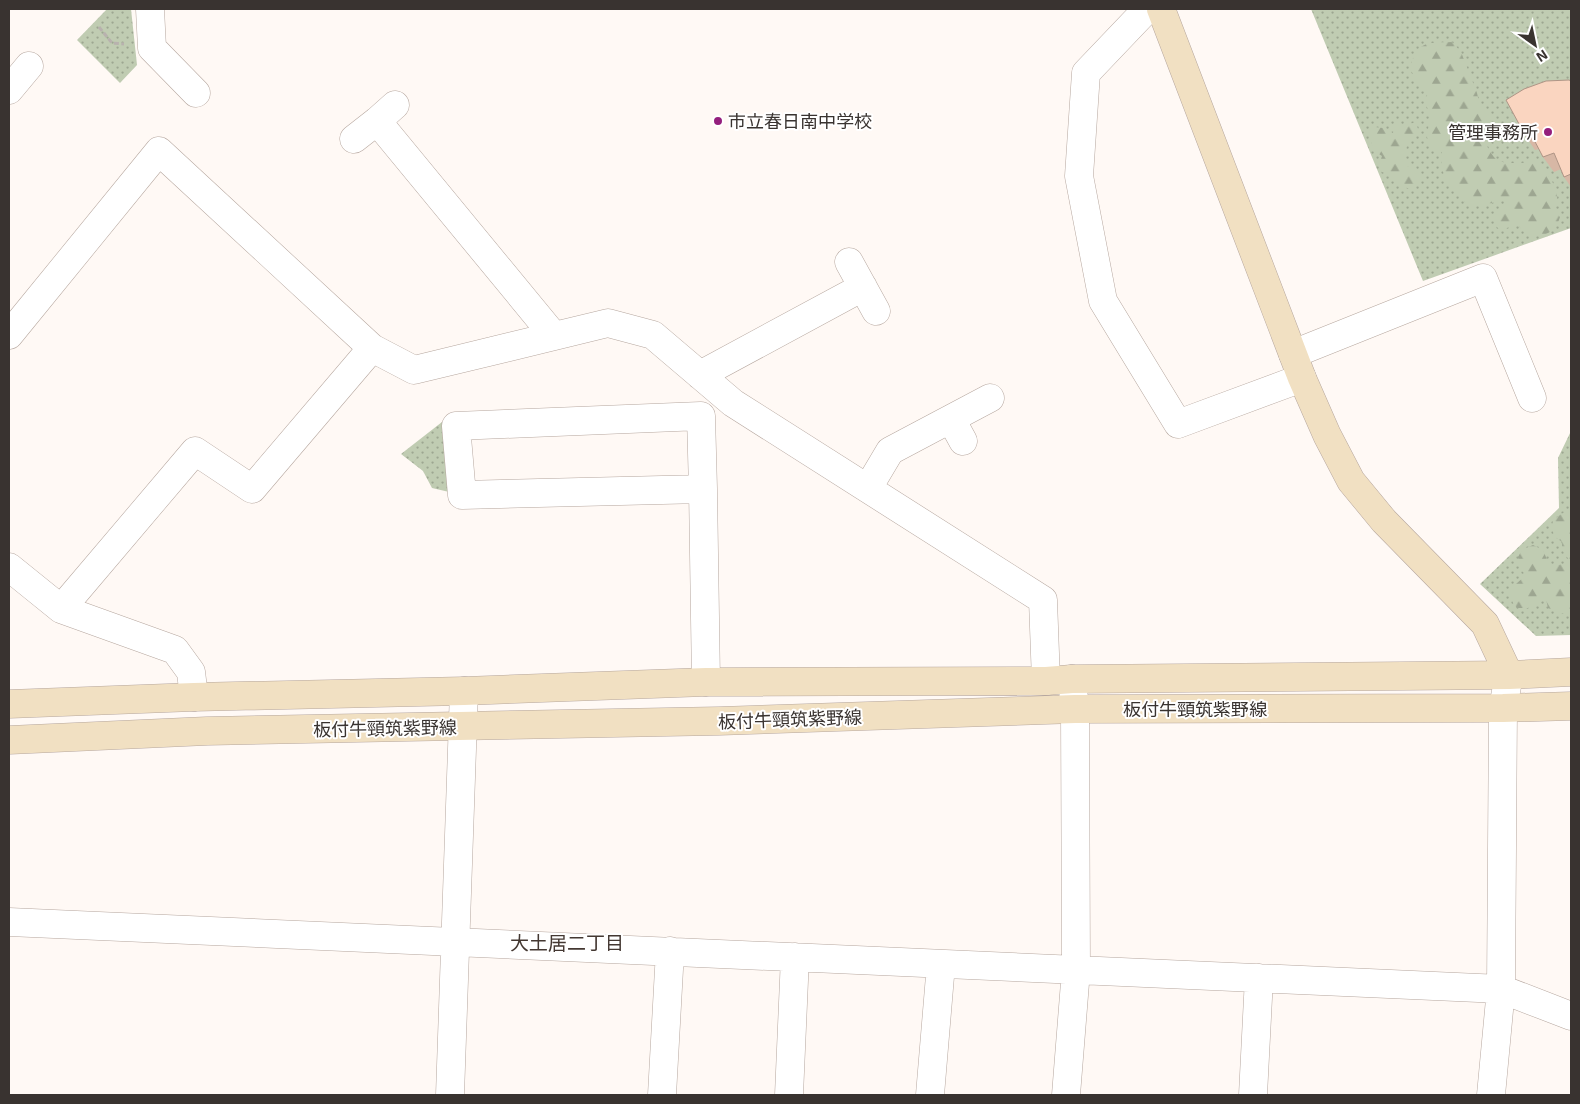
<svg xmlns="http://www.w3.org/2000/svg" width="1580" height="1104" font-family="'Exo 2','Noto Sans JP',sans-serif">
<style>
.grass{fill:url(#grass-dots)}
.forest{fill:url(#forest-firs)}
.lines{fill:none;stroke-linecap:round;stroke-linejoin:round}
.street-casing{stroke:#b6a79f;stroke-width:29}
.secondary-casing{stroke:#b6a79f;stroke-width:29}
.path{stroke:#b8b2ae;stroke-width:3;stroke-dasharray:5 2.5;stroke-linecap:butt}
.street{stroke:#fff;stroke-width:28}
.secondary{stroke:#f1e0c2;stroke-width:28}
.wall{fill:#d7b7a5}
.building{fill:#fad5c0;stroke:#af9586}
.poi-dot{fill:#941f7d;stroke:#fff;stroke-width:2}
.labels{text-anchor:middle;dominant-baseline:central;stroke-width:4;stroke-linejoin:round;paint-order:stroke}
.poi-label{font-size:18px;fill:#393330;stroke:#fff;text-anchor:start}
.street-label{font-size:18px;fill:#393330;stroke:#fff}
.neighbourhood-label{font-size:19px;fill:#443832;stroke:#fff}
</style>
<defs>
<pattern id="grass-dots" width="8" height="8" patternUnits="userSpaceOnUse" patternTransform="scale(1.25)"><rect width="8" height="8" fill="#c0ccb2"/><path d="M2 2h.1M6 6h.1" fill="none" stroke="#9da691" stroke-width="1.8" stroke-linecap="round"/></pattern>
<pattern id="forest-firs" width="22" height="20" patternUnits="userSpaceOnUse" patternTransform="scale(1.25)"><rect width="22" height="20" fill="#c0ccb2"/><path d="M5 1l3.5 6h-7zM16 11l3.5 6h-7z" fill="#9da691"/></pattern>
</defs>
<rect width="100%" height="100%" fill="#fff9f5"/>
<path class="grass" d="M107,9H131L137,65L120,83L77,40Z
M1311,9H1571V228L1423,281Z
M442,422L456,426L462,495L432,488L423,471L401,454Z
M1571,431V635L1536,636L1480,584L1559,508L1558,458Z"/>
<path class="forest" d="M1452,42L1461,52L1477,93L1479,102L1489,116L1492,125L1486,144C1495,162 1499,163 1517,163C1524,163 1527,163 1533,160C1548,174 1564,190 1554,211L1560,217C1556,232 1542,240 1526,233C1523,231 1520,227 1517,225L1500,230L1495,225V216L1505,203L1504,197L1497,202L1470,207C1459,197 1445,183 1442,168C1441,163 1442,157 1442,152L1430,148L1427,137L1430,116L1425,101L1427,91L1419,84L1410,69C1416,41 1426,43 1452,42Z
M1415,122L1419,131L1407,146L1403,158L1407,166L1416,168L1420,176L1418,182L1410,189L1401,186L1395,177L1382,172L1379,165L1382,156L1374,151L1368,133L1374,127L1383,128L1393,133L1395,124L1406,126Z
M1566,511H1571V561C1564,555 1562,551 1562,542L1555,537L1551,527L1554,519Z
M1533,545L1543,550L1550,567L1571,562V614L1558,613L1548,608L1546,599L1528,608H1517L1513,603L1510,593L1516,584L1526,575L1521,570L1518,557L1522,550Z"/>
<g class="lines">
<defs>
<path id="street" d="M150,9L152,48L196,93
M1147,9L1086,73L1079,176L1103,301L1178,424L1302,378
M9,90L29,66
M377,121L554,336
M354,139L377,121L395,105
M849,262L876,311
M9,335L159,151L372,348L252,489L195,451L61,609
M372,348L414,370L608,323L653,335L733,403L1043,600L1046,681
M1293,354L1483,278L1532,398
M700,375L863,287
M951,419L963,441
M868,488L890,451L990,398
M703,489L462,495L456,426L701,416L703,489L706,682
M9,567L61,609L175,650L191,672L194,697
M9,922L1501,989L1571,1016
M450,1095L464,691
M662,1095L670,951
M789,1095L795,957
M930,1095L941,964
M1066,1095L1076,970L1075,709L1072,679
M1253,1095L1259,978
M1491,1095L1501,989L1503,708L1509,675"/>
<path id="secondary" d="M1161,9L1302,378L1327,435L1351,481L1384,521L1485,624L1509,675
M9,704L194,697L464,691L706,682L1046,681L1072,679L1509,675L1571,672
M9,740L207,731L719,721L1075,709L1503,708L1571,706"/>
</defs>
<use href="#street" class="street-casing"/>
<use href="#secondary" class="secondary-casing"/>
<path class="path" d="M99,27L112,43L124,44"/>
<use href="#street" class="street"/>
<use href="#secondary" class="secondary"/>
</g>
<path class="wall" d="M1571,81V187L1564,177L1561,169L1554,172L1543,157L1539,149L1535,150L1525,135Z"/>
<path class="building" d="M1569,80L1571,81V174L1564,177L1554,153L1543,157L1531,134L1525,135L1506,100L1524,89L1546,81Z"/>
<g class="poi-dot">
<circle cx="718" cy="121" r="5"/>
<circle cx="1548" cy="132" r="5"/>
</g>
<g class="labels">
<g class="poi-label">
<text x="728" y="121">市立春日南中学校</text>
<text x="1538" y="132" text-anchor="end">管理事務所</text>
</g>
<g class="street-label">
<text x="1195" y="709">板付牛頸筑紫野線</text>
<text transform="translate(790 719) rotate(-2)">板付牛頸筑紫野線</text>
<text transform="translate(385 728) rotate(-1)">板付牛頸筑紫野線</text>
</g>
<g class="neighbourhood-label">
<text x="567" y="942">大土居二丁目</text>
</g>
</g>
<rect width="1580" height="1104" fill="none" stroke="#393330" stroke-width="20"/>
<g transform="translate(1535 45) rotate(147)" stroke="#ffffff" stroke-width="4" paint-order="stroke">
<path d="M0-4L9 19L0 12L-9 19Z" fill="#393330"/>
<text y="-8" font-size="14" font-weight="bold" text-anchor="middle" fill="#393330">N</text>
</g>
</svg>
